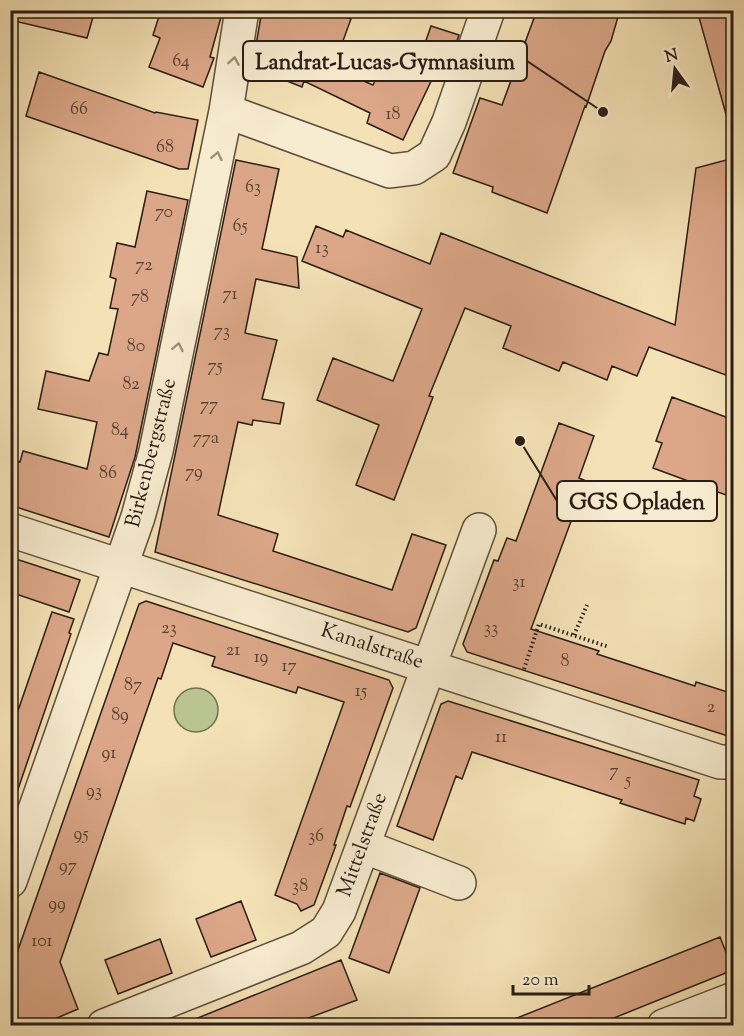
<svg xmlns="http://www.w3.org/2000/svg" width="744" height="1036" font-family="'Sorts Mill Goudy',serif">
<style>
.green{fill:#b9c490;stroke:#727053;stroke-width:1.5}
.building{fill:#dba788;stroke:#2a1d16;stroke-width:1.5}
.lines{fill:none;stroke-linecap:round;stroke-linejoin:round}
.minor-casing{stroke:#5c4e3e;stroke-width:36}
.path{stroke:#2a1d16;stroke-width:4;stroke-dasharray:1.5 3;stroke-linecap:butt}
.minor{stroke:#f8ecd0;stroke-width:33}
.oneway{stroke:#9b8f7c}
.labels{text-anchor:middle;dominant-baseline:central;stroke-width:6;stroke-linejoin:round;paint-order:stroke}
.number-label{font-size:18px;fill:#564032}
.street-label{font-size:21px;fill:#2a1d16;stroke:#f8ecd0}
.leader{fill:none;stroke:#2a1d16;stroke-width:2}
.callout-dot{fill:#2a1d16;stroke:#f8ecd0;stroke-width:2}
.callout{fill:#f8ecd0;stroke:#2a1d16;stroke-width:2}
.callout-label{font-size:22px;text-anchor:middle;font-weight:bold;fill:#2a1d16}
</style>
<rect width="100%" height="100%" fill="#f4e2b6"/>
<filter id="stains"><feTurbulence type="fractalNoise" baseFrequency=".00333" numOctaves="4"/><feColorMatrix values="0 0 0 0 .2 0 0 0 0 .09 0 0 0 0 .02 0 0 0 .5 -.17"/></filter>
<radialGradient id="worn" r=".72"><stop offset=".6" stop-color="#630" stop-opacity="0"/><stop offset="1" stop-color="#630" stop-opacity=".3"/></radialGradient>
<path class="green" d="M174 710a22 22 0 1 1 44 0a22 22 0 1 1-44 0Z"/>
<path class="building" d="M10,10H95L87,38L10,20Z
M161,10H223L210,57L214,58L203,87L149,67L160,38L153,35Z
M262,10H327L351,19L333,68L373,85L383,63L414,75L431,26L459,35L446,74L436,71L403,140L367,123L370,113L304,81L302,87L282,79L286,69L253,63Z
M537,10H620L611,41L605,51L586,107L585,106L547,213L492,192L493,187L453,173L480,98L502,105Z
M697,10H734V117L727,118Z
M39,72L155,113L156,112L198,120L188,169H179L26,116Z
M734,158V378L649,347L637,376L612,366L607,380L563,362L559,371L503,348L511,326L465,308L429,396L433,397L394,500L356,485L379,425L317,400L333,358L393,381L422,309L302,261L316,226L343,237L346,230L430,264L441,233L675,325L696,168Z
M236,160L279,169L262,249L297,257L299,288L256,279L245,333L277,340L262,399L284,403L280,424L253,420L252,425L238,422L218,515L278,534L273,551L392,590L412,534L446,545L416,628L408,632L155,552Z
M147,191L188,200L135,457L109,537L10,505V459L20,462L23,451L87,469L97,422L38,409L46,371L89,381L99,353L108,355L118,309L110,308L116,279L110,277L117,243L135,247Z
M672,397L734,420V498L653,468L662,443L656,441Z
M559,423L594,436L579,478L586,481L531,629L599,651L597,654L695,686L696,682L734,694V738L467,652L463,644L494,560L498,561L507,538L516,541Z
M10,557L80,580L69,612L10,592Z
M146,601L389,680L393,688L350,807L347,806L334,845H336L314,905L301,911L297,904L275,895L344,702L298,687L296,693L212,666L215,657L173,643L161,679L158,678L60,962L78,1009L38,1026H10V973L139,604Z
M52,612L74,619L69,633L71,634L14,801L10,800V734Z
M448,701L699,780L694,796L701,799L694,821L686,818L685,824L620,803L622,800L472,752L462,779L456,776L433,840L397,826L441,704Z
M380,873L420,888L389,973L349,958Z
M241,901L256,940L211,957L196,919Z
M720,937L733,970L594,1026H503L502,1024Z
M160,939L172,973L118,994L105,960Z
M341,960L357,1000L287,1026H178Z"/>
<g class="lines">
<defs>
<path id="minor" d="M226,111L390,171L414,168L434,155L449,122L488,10
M10,530L720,762H734
M363,846L459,883
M10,881L138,517L156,451L226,111L242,10
M104,1026L301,948L326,932L339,911L479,530
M664,1026L734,999"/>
</defs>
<use href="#minor" class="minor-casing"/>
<path class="path" d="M574,635L587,605
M524,669L539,624L609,647"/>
<use href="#minor" class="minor"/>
</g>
<defs><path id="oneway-chevron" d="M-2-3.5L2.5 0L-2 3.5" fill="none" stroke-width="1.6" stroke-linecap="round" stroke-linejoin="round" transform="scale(1.5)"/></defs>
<g class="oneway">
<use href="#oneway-chevron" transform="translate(234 61) rotate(-81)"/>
<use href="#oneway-chevron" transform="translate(217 156) rotate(-78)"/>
<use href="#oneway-chevron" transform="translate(178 347) rotate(-78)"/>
</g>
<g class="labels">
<g class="number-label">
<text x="181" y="62">64</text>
<text x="79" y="110">66</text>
<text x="393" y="115">18</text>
<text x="165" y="148">68</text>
<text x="253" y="188">63</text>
<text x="164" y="213">70</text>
<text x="240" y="227">65</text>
<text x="322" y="249">13</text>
<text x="144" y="266">72</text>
<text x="230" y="295">71</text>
<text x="140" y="298">78</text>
<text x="222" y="332">73</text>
<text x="136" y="347">80</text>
<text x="215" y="367">75</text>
<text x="131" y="385">82</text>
<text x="209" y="406">77</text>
<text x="120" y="431">84</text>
<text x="206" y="439">77a</text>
<text x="194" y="473">79</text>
<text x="108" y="474">86</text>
<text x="519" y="583">31</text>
<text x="169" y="629">23</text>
<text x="491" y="629">33</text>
<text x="233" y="651">21</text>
<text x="261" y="658">19</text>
<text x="565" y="662">8</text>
<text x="289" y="667">17</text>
<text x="133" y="686">87</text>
<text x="361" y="692">15</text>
<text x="711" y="708">2</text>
<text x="120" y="716">89</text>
<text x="501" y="738">11</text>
<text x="109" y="754">91</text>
<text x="614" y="772">7</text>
<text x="628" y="781">5</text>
<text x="94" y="792">93</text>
<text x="81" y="835">95</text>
<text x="316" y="837">36</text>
<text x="68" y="867">97</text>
<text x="300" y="887">38</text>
<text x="57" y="905">99</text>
<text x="42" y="942">101</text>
</g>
<g class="street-label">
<text transform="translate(152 453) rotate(-76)">Birkenbergstraße</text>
<text transform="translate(372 647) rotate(18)">Kanalstraße</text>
<text transform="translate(363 845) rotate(-70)">Mittelstraße</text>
</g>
</g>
<path class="leader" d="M603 112L527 61M520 441L557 501"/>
<g class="callout-dot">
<circle cx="603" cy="112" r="6"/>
<circle cx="520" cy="441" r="6"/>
</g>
<g class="callout">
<rect x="243" y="41" width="284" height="40" rx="6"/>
<rect x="557" y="481" width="160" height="40" rx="6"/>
</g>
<g class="callout-label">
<text x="385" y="69">Landrat-Lucas-Gymnasium</text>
<text x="637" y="509">GGS Opladen</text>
</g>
<rect width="744" height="1036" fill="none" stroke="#f4e2b6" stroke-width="36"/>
<rect x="12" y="12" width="720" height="1012" fill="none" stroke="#2a1d16" stroke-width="3"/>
<rect x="18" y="18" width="708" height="1000" fill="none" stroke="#2a1d16" stroke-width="1.5"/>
<g transform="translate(675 69) rotate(345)" stroke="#f8ecd0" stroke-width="4.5" paint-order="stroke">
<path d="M0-4.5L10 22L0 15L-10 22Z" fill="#2a1d16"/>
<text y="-9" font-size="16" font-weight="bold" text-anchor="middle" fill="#2a1d16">N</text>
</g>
<path d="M513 985v9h76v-9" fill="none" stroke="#2a1d16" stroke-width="3"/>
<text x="522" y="985" font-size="18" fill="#2a1d16" stroke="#f8ecd0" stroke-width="4.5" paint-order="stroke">20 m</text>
<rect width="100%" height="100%" filter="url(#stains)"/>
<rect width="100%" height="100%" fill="url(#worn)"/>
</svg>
